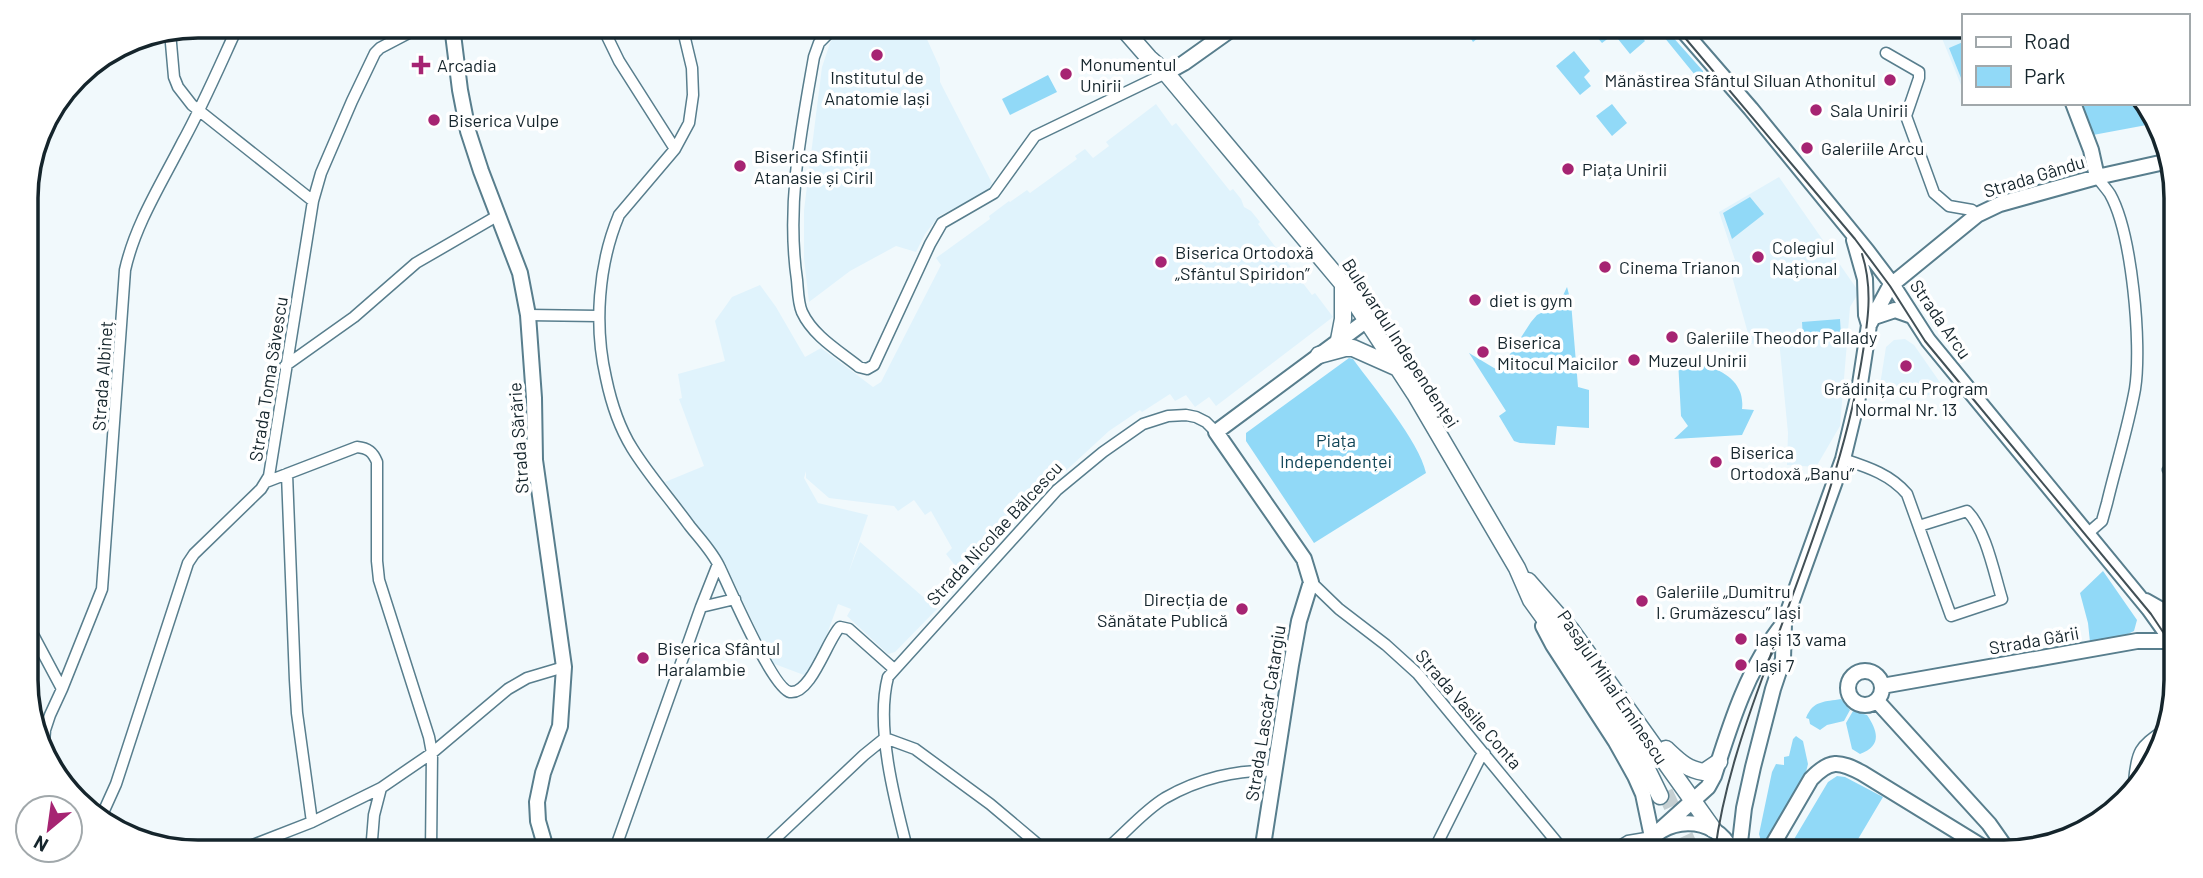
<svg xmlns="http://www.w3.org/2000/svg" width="2203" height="878" font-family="Barlow,sans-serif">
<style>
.built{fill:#e0f3fc}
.green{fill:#91d9f7}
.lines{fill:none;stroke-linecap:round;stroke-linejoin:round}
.primary-tunnel{stroke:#c5cfd2;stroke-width:16;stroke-dasharray:16 8;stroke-linecap:butt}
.street-casing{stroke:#587e8d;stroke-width:13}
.secondary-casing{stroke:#587e8d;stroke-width:18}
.primary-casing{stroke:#587e8d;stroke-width:19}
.street{stroke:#fff;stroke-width:10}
.secondary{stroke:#fff;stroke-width:14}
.primary{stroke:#fff;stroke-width:16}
.tram{stroke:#425056;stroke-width:2}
.poi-dot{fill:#a62472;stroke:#fff;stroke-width:2.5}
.labels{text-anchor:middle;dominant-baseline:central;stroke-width:7;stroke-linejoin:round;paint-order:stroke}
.poi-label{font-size:18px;fill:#15252c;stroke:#fff;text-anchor:start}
.street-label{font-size:18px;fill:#15252c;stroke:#fff}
.park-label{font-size:18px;fill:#104557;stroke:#fff}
.rim{fill:none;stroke:#15252c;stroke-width:3.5}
</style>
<rect width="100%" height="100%" fill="#f1f9fc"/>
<path class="built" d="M854,26H921L940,68V82L992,183L987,192L939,216L925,234L916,252L896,246L850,271L809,302L804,259V210L822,67L830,43L834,36Z
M1937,26H1963V90Z
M1156,104L1172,126L1176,123L1230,191L1233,189L1241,199L1244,207L1251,211L1260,222L1258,224L1312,295L1315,293L1333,317L1216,406L1209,397L1195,407L1186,395L1175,401L1170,394L1142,412L1140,410L1109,431L1034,500L992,547L978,567L965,578L946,554L952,548L931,511L925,515L914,500L898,511L894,506L829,498L806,478V471L804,478L818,503L868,515L848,574L860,542L937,609L895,652L888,654L847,616L851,609L838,604L826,637L815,660L804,675L772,663L723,559L665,482L704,466L679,399L682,398L678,374L725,361L715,321L732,297L760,285L776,307L805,357L821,348L873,387L881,382L941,265L936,258L990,219L989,216L1009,201L1010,202L1027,190L1030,193L1077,159L1075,156L1085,149L1093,158L1109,146L1106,142Z
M1779,177L1859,292L1850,307L1840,426L1816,467L1787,465L1788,433L1779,340L1751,344L1728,262L1735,260L1719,212Z
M1905,339L1914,345L1946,391L1908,400L1880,385L1886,347L1894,340Z"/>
<path class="green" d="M1463,26H1493L1473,42Z
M1605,26H1632L1645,41L1630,54L1614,34L1602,43L1595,35Z
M1655,26H1663L1703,71V77L1699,80Z
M1963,42V83L1949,48Z
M1574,51L1590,71L1584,77L1591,86L1580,95L1556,66Z
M1048,75L1057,92L1010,115L1002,99Z
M2082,103H2144L2152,124L2093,135Z
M1612,104L1627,123L1612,136L1596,116Z
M1750,197L1764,214L1732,239L1723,213Z
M1567,287L1571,302L1578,387L1589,390V428L1557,426L1555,445L1520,443L1514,441L1499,416L1506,411L1469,353L1499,371L1531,322L1537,315L1559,304Z
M1840,319L1841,336L1803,339L1802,322Z
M1349,358L1353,359C1374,388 1419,441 1426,473L1314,543L1246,441V433Z
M1702,358V363L1705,365C1726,372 1745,384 1742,409L1754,410L1742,435L1674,439L1688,426L1681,416L1678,360Z
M2103,571L2137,620L2134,631L2128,634L2090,642L2088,623L2080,593Z
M1841,699L1850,710L1844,721L1827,725L1820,730L1810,724L1809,719L1806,718C1813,700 1825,702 1841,699Z
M1853,711L1867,715C1878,731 1882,746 1860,754L1852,749L1846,723Z
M1796,736L1803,741L1808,764L1806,772L1769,837L1761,841L1759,834L1772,772L1776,764L1784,765V757L1789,756L1793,739Z
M1837,776L1845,777L1883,797L1851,851H1787L1828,782Z"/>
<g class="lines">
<path class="primary-tunnel" d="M1665,792L1692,851"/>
<defs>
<path id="street" d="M602,26L619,61L675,149
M682,26L692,68L693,95L689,123L675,149L619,215C598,265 594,326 606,378C611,402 619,427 632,448C648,474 670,499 689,525C699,538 713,552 720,568C729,587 773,689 790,692C811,695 828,638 840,627L849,629L894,669
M836,26L819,43L814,57C801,131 786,205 797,280C798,290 798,303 802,312C813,336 839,351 859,367L867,369L874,365L930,244L942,223L994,193L1035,136L1166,73
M170,32L174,77L178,87L192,105L313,201
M1886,53L1919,72V78L1906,116L1934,193L1949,206L1972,210L1977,215
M528,315L598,316
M285,366L354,317L416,263L497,216
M1843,459C1867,467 1890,474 1907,494L1951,616L2002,599C1994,573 1986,530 1967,511L1919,526
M2168,470H2171
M287,474L295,680L297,713L312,822
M266,482L357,447C368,448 373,452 377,462V561L379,580L429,737L432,753L431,852
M2087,534L2102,521L2107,503C2116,465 2128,428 2135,389C2142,345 2132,233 2110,194C2106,188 2101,183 2097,177
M1311,582L1339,609L1386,645L1418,674L1564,851
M701,607L735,599
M29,627L62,689
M885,738L915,749L990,804L1047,852
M44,743L45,730L50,715L62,689L102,589L125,270C135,225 161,184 182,143C203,105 220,65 238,26
M2134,782C2137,747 2141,747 2168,727
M102,815L116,784L188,563L194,554L261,489L269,476L313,201L321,173L352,101L375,53L380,48L422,26
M1612,851L1628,841L1652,837
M235,852L312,822L381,788L432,753L508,689L527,678L564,667
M371,852L374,815L381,788
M614,852L701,607L718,564
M761,852L864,755L885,738
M908,852C895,802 875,727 888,677L1057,490L1103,452L1143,424L1168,416L1186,415L1196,417L1206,422L1216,432
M1103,852C1124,835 1142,812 1165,798C1198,779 1237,769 1275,771
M1433,852L1480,758L1485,754"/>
<path id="secondary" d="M452,26L460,90L468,131L481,171L520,273L528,315L534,398L535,460L564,667L560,726L543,773L537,802L538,821L547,852
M1679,26L1751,109L1867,251L1892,284L1928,340L2149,609L2169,637
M1166,73L1184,63L1236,26
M2073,103L2091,150L2097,177
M1854,240L1865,279L1866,315L1869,325
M1874,317L1895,310L1912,316
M2146,601L2169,614
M1543,626L1553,645L1616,742L1635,776L1643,794L1652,837
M1848 688a17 17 0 1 1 34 0a17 17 0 1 1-34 0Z
M1882,686L2137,641H2169
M1877,701L1989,824L2008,851
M1659,831L1708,787L1714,776C1731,722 1748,667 1784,623
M1642,851C1661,815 1715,813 1732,851
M1739,851L1744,808L1753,767L1773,689L1783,659L1784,623L1843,459L1858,397L1869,325L1890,286L1977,215L2000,204L2097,177L2169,161
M1769,851L1811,779C1830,759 1839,761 1862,773L1989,851
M1262,852L1291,665L1299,621L1311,582L1304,559L1216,432L1367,320"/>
<path id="primary" d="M1121,26L1149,58L1166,73L1343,284L1415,394L1517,568L1531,600L1612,712L1643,761L1660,796
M1339,340L1343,319V284
M1319,355L1345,348H1353L1398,368
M1528,581L1571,630L1713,829
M1666,749C1679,761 1686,769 1704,772L1719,762"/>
</defs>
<use href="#street" class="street-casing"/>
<use href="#secondary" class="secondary-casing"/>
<use href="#primary" class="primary-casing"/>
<use href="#street" class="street"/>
<use href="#secondary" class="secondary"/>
<use href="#primary" class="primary"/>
<path class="tram" d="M1675,26L1855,239L1890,286L1925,341L2151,614L2169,641
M1715,851C1723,789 1744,727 1766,668C1802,567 1843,470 1861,364C1867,327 1874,291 1862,254"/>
</g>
<g class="poi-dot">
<circle cx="877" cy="55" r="7"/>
<path d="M417.5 54.5h7v7h7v7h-7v7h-7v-7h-7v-7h7z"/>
<circle cx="1066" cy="74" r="7"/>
<circle cx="1890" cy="80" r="7"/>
<circle cx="1816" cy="110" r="7"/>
<circle cx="434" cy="120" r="7"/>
<circle cx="1807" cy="148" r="7"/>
<circle cx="740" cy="166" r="7"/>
<circle cx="1568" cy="169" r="7"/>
<circle cx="1758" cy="257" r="7"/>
<circle cx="1161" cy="262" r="7"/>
<circle cx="1605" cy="267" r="7"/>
<circle cx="1475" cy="300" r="7"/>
<circle cx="1672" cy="337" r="7"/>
<circle cx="1483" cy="352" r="7"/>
<circle cx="1634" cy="360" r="7"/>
<circle cx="1906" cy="366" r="7"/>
<circle cx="1716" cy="462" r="7"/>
<circle cx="1642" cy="601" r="7"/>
<circle cx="1242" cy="609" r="7"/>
<circle cx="1741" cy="639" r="7"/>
<circle cx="643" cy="658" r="7"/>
<circle cx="1741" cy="665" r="7"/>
</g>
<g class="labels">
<g class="poi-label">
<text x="1080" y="64">Monumentul<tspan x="1080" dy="21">Unirii</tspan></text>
<text x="437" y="65">Arcadia</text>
<text x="877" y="77" text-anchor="middle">Institutul de<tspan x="877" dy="21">Anatomie Iași</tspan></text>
<text x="1876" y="80" text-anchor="end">Mănăstirea Sfântul Siluan Athonitul</text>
<text x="1830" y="110">Sala Unirii</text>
<text x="448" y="120">Biserica Vulpe</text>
<text x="1821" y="148">Galeriile Arcu</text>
<text x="754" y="156">Biserica Sfinții<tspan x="754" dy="21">Atanasie și Ciril</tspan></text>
<text x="1582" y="169">Piața Unirii</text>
<text x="1772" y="247">Colegiul<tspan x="1772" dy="21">Național</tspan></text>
<text x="1175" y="252">Biserica Ortodoxă<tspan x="1175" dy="21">„Sfântul Spiridon”</tspan></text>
<text x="1619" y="267">Cinema Trianon</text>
<text x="1489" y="300">diet is gym</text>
<text x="1686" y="337">Galeriile Theodor Pallady</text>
<text x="1497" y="342">Biserica<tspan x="1497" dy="21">Mitocul Maicilor</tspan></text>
<text x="1648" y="360">Muzeul Unirii</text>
<text x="1906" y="388" text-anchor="middle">Grădinița cu Program<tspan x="1906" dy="21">Normal Nr. 13</tspan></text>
<text x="1730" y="452">Biserica<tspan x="1730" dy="21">Ortodoxă „Banu”</tspan></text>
<text x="1656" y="591">Galeriile „Dumitru<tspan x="1656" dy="21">I. Grumăzescu” Iași</tspan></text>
<text x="1228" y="599" text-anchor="end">Direcția de<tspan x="1228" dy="21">Sănătate Publică</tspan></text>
<text x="1755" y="639">Iași 13 vama</text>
<text x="657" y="648">Biserica Sfântul<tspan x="657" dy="21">Haralambie</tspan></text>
<text x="1755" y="665">Iași 7</text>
</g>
<g class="street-label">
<text transform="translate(2034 176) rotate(-17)">Strada Gându</text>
<text transform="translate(1941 319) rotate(55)">Strada Arcu</text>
<text transform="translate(1401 343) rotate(57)">Bulevardul Independenței</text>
<text transform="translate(102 376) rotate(-86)">Strada Albineț</text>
<text transform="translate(268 379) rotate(-81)">Strada Toma Săvescu</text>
<text transform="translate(518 438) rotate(-94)">Strada Sărărie</text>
<text transform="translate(994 533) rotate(-47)">Strada Nicolae Bălcescu</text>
<text transform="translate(2034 640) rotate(-10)">Strada Gării</text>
<text transform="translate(1613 687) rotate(56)">Pasajul Mihai Eminescu</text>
<text transform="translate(1469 709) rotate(49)">Strada Vasile Conta</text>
<text transform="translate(1265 713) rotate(-81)">Strada Lascăr Catargiu</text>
</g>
<g class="park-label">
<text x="1336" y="440">Piața<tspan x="1336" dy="21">Independenței</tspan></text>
</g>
</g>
<path d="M0 0H2203V878H0ZM198 38H2004A160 160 0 0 1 2164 198V680A160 160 0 0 1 2004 840H198A160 160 0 0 1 38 680V198A160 160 0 0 1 198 38Z" fill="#fff" fill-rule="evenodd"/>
<path class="rim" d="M198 38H2004A160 160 0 0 1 2164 198V680A160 160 0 0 1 2004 840H198A160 160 0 0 1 38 680V198A160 160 0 0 1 198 38Z"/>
<rect x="1962" y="14" width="228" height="91" fill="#ffffff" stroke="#a1a8ab" stroke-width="2"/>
<rect x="1976" y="37" width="35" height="10" fill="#ffffff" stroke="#a1a8ab" stroke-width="2"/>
<text x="2024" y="49" font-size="21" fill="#15252c">Road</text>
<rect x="1976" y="66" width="35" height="21" fill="#91d9f7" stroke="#a1a8ab" stroke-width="2"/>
<text x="2024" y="84" font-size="21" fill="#15252c">Park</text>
<g transform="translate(49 829) rotate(209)"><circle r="33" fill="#ffffff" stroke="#a1a8ab" stroke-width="2"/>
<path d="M0-5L12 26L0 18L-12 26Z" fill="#a62472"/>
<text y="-10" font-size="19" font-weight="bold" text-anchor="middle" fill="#15252c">N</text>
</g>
</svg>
